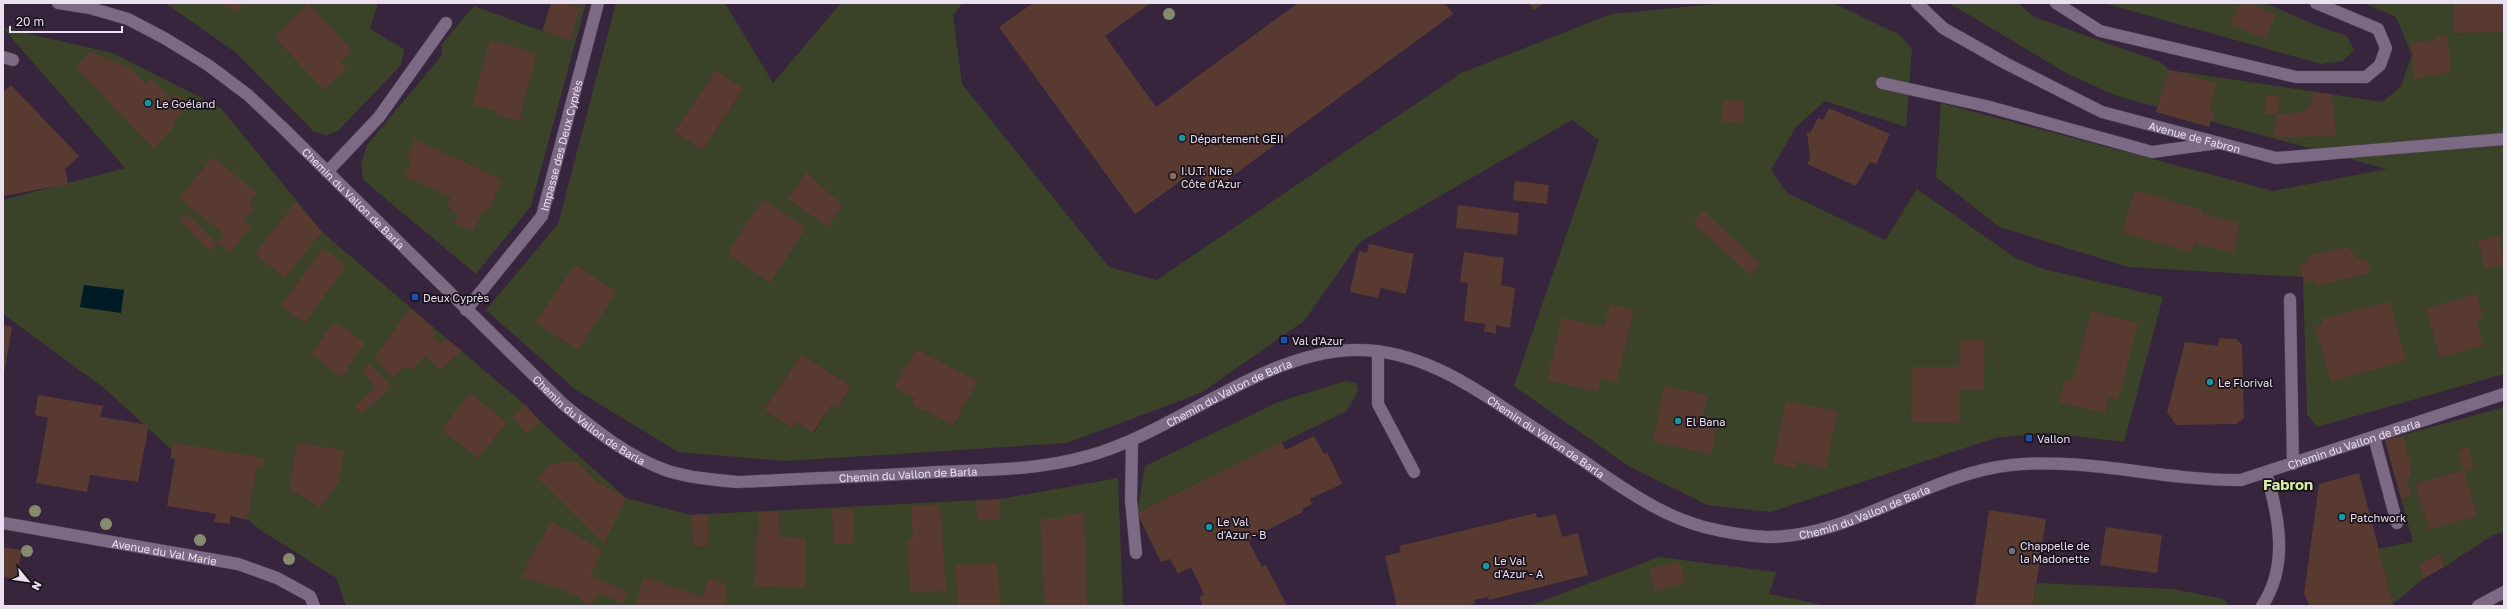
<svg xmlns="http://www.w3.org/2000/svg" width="2507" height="609" font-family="'Golos Text',sans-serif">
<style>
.green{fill:#3a4327;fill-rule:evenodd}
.water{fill:#001b25}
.building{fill:#583a30}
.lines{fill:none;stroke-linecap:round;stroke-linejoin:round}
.lane-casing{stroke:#4e4054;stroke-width:13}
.street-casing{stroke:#4e4054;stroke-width:13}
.secondary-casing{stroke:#4e4054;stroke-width:13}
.lane{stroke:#7c6984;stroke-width:12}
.street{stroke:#7c6984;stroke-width:12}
.secondary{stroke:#7c6984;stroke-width:12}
.tree{fill:#868b6f}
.culture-dot{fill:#0f9aa8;stroke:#19121c;stroke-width:1.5}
.education-dot{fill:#8d6e63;stroke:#19121c;stroke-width:1.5}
.transit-dot{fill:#1a4fb4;stroke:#19121c;stroke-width:1.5}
.worship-dot{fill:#6b7280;stroke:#19121c;stroke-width:1.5}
.labels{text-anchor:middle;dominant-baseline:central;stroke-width:3.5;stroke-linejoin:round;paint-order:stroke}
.poi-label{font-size:11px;fill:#ebe0f0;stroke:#19121c;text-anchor:start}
.street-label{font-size:11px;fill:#ebe0f0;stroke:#19121c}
.district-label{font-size:15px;font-weight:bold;fill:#d4eea3;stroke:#19121c}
</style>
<rect width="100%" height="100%" fill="#36253c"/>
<path class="green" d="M168,3H378L370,29L404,49L401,65L338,131L326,135L314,132L235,52L168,5Z
M551,3H586L531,206L476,274L363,180L361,163L367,145L442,55V44L474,6L542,31Z
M616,3H725L773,83L841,3H963L953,15L962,84L1109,267L1157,280L1461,73L1611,14L1727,3H1833L1900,35L1912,49L1906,127L1825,101L1796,127L1771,170L1787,193L1885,240L1917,189L2014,257L2043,269L2163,297L2124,442L2047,433L1995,438L1771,512L1707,505L1630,467L1514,386L1599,140L1572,120L1360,242L1304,321L1201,393L1067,443L786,461L678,452L575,389L486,310L558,224ZM716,70L744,88L703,150L674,132ZM616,292L578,350L536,323ZM916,349L978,381L954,425L912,405L915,399L895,388ZM801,354L851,386L837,409L831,406L814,433L797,422L792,428L764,410Z
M1949,3H2018L2034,17L2160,62L2169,70L2383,102L2401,86L2412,55L2396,17L2364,3H2504V374L2317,427L2307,414L2303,277L2128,267L1999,227L1936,177L1941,103L2273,191L2387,169L2117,96L2068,74Z
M2103,3H2266L2317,26L2347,36L2354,50L2343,61L2321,64Z
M3,28L113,53L221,108L322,232L525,405L541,422L626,498L691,515L708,514L1000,499L1118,478L1123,606H346L336,578L259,529L104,388L3,314V200L125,168Z
M1345,381L1356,383L1358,390L1347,411L1137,513L1145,466L1278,402Z
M2504,407V532L2493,535L2444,567L2439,553L2419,565L2423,579L2393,604L2378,549L2413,542L2385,440Z
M1659,557L1776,572L1769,594L1828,606H1529Z
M2037,583L2173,589L2224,599L2229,606H2033Z"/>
<path class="water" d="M84,285L124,290L121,313L80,307Z"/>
<path class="building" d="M215,3H243L240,12Z
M551,3H564L580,8L571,40L543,31Z
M1033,3H1151L1105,36L1156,107L1298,3H1445L1453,14L1212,191L1196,170L1135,214L999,27Z
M1529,3H1544L1534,10Z
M2240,3H2251L2276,15L2265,39L2230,24Z
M2454,3H2504V32L2454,33Z
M309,4L353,51L341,62L347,68L324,90L274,37Z
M2438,35L2448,36L2451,72L2414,79L2411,43L2436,40Z
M490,40L537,53L519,121L495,115L496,111L472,104Z
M90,52L130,68L146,84L151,78L172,99L178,95L189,106L174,121L176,124L154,149L75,67Z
M716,70L744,88L703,150L674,132Z
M2169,70L2217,83L2209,111H2215L2209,127L2156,112Z
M11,85L79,156L65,169L68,184L3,196V92Z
M2312,92L2331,94L2337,136L2273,138L2277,114L2306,112V107L2312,105Z
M2267,95L2280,97L2277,114H2264Z
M1723,100L1744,101L1743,123L1721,121Z
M1829,108L1890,134L1876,164L1870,162L1856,186L1807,164L1810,159L1807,132L1810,133L1818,118L1823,120Z
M415,139L503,180L488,211L484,210L473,231L454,223L458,213L447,207L451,198L404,176L412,160L407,157Z
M213,157L257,193L249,203L254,209L244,221L251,227L230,253L217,243L224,234L179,198Z
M806,172L842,205L828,227L788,199Z
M1515,181L1549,185L1547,204L1513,200Z
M2135,190L2202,210V214L2239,223L2234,253L2195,243L2191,253L2122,232Z
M763,199L806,228L770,283L727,253Z
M296,201L322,232L285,278L255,254Z
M1458,205L1519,213L1517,235L1456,228Z
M1704,211L1760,263L1750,275L1693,223Z
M187,214L217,243L209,251L181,221Z
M2499,235L2504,264L2485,269L2478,241Z
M1369,244L1414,254L1406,294L1381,288L1378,298L1350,292L1359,251L1367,253Z
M2348,247L2357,258L2368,261L2370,273L2317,286L2315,280L2306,283L2297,266L2309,263L2308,256Z
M323,248L346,266L305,323L281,306Z
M1464,252L1504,258L1501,285L1515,288L1510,328L1496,325V334L1484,331L1485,324L1464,321L1468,283L1460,282Z
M575,264L617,292L578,350L535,323Z
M2477,294L2483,317L2476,320L2484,345L2440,358L2426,308Z
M2390,302L2406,360L2331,382L2315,327L2323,324L2322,319Z
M1610,304L1634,309L1617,382L1601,379L1598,392L1547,380L1562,318L1604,327Z
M410,308L432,327L431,329L436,334L433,337L440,344L447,339L462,351L440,370L426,356L411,370L405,366L394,378L374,359Z
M2091,311L2138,323L2118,400L2109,397L2105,413L2059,402L2066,378L2073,380Z
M334,321L365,343L342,377L311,354Z
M3,325L12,327L4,374H3Z
M2219,338L2236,339L2242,345L2244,418L2236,424L2176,425L2167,412L2185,342L2218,346Z
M1960,340H1985L1984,390H1960V423L1911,422L1912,367H1959Z
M916,349L978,381L954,425L912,405L915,399L894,388Z
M801,354L851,386L837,409L831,406L813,433L797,422L792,428L764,410Z
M370,364L392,387L362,414L355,406L376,387L361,371Z
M1664,386L1708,395L1702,421L1718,425L1711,454L1653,442Z
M470,393L507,422L478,458L441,430Z
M38,395L103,406L100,417L149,425L138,482L90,475L87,492L36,483L48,418L35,415Z
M1786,401L1838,411L1826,468L1796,462L1795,468L1773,463Z
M525,405L541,422L526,434L512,417Z
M2403,435L2412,471L2407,481L2412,495L2401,499L2385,440Z
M1314,436L1324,454L1327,452L1342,484L1310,499L1312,504L1302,509L1303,512L1248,540L1262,567L1266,565L1287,606H1203L1199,597L1204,594L1191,567L1178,574L1170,559L1161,562L1137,513L1281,442L1286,450Z
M173,443L265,458L262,468L257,467L247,520L230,516V524L214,522L216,514L167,506L175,459L170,458Z
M297,443L344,450L339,481L320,508L289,488Z
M2468,447L2474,468L2464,470L2477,516L2429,530L2416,484L2464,470L2458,451Z
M577,461L595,481L626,498L604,544L538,478L550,464Z
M2359,473L2393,604L2391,606H2310L2304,594L2319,484Z
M1000,499L1001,519L978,521L976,501Z
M940,505L946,591L910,592L907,538H913L911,506Z
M853,509L854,543L834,544L832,510Z
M1989,510L2046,519L2033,606H1975Z
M759,512H779L780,537L806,538L805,588L755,586L756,537L758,536Z
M1084,513L1087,606H1045L1040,519L1063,518V515Z
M1536,513L1537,518L1556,514L1562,537L1578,533L1588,575L1489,600L1488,597L1474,600L1475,604L1465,606H1397L1385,556L1401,552L1399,546Z
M708,514L709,545L693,546L691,515Z
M551,521L602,550L591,576L628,592L623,603L598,593L592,606L580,601L582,597L521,576Z
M2106,527L2162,535L2157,573L2100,565Z
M3,547L22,550L16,579L3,577Z
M2439,553L2444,567L2423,579L2419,565Z
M1680,562L1686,583L1655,591L1649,569Z
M997,563L1001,606H958L955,565Z
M644,577L702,597L709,578L726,584V606H635Z"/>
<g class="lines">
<defs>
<path id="lane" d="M3,57L13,60
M1882,83L1986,106L2152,152L2218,143
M327,172L379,117L446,23
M1378,351V404L1414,472
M2374,437L2397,523
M1132,441L1131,500L1136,553"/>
<g id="street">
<path id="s1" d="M58,3L90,8L128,19L166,39L208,65L248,95L282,127L563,404C595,430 628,457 668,471C691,478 715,480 738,482C804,479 871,476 937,472C987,470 1039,470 1088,456C1176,432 1261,353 1353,350C1416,348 1469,384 1519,418C1548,437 1577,456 1605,476C1636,497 1667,517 1704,527C1724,532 1747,536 1767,537C1850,538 1927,474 2011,465C2088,457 2164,481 2241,480L2504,394"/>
<path d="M2290,299L2293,464"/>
<path id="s2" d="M466,310L542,216L598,3"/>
<path id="s3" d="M3,523L238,564L277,578L310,596L314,606"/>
<path d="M2262,606C2289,566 2279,516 2266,473"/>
</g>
<g id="secondary">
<path id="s4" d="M1917,3L1943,28L2005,63L2102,112L2276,158L2504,139"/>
<path d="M2056,3L2100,31L2296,77H2366L2380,65L2386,48L2378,29L2316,3"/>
<path d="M2478,606L2504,592"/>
</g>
</defs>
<use href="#lane" class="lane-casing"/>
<use href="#street" class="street-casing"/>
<use href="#secondary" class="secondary-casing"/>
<use href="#lane" class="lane"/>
<use href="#street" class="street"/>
<use href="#secondary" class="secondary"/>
</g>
<g class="tree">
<circle cx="1169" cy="14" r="6"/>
<circle cx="35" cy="511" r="6"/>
<circle cx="106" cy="524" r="6"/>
<circle cx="200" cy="540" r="6"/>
<circle cx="27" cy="551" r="6"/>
<circle cx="289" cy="559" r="6"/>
</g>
<g class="culture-dot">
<circle cx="148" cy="103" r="4"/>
<circle cx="1182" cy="138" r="4"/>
<circle cx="2210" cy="382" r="4"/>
<circle cx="1678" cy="421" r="4"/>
<circle cx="2342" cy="517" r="4"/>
<circle cx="1209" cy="527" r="4"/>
<circle cx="1486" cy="566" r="4"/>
</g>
<circle class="education-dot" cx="1173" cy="176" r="4"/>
<g class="transit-dot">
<rect x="411" y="293" width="8" height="8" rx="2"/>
<rect x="1280" y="336" width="8" height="8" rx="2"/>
<rect x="2025" y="434" width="8" height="8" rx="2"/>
</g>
<circle class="worship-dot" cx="2012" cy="551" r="4"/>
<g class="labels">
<g class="poi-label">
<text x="156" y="103">Le Goéland</text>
<text x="1190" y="138">Département GEII</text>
<text x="1181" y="170">I.U.T. Nice<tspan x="1181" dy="13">Côte d'Azur</tspan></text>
<text x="423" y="297">Deux Cyprès</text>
<text x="1292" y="340">Val d'Azur</text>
<text x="2218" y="382">Le Florival</text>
<text x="1686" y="421">El Bana</text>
<text x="2037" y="438">Vallon</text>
<text x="2350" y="517">Patchwork</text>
<text x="1217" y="521">Le Val<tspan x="1217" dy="13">d'Azur - B</tspan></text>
<text x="2020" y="545">Chappelle de<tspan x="2020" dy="13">la Madonette</tspan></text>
<text x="1494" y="560">Le Val<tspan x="1494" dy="13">d'Azur - A</tspan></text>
</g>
<g class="street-label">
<text stroke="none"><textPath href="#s4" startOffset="312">Avenue de Fabron</textPath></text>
<text stroke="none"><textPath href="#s2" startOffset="194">Impasse des Deux Cyprès</textPath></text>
<text stroke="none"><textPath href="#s1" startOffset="362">Chemin du Vallon de Barla</textPath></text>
<text stroke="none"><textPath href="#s1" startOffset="1358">Chemin du Vallon de Barla</textPath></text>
<text stroke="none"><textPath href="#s1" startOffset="686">Chemin du Vallon de Barla</textPath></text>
<text stroke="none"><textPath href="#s1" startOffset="1706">Chemin du Vallon de Barla</textPath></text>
<text stroke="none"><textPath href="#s1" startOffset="2558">Chemin du Vallon de Barla</textPath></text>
<text stroke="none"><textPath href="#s1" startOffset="1022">Chemin du Vallon de Barla</textPath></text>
<text stroke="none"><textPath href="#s1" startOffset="2054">Chemin du Vallon de Barla</textPath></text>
<text stroke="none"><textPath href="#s3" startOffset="164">Avenue du Val Marie</textPath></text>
</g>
<g class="district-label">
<text x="2288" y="484">Fabron</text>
</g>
</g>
<rect width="2507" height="609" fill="none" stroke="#ebe0f0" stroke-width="8"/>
<g transform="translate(28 581) rotate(119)" stroke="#19121c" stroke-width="3" paint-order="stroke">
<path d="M0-3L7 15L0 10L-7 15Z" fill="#ebe0f0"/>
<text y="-6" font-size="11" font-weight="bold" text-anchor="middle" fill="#ebe0f0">N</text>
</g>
<path d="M10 26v6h112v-6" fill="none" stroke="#ebe0f0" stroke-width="2"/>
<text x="16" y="26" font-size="12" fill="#ebe0f0" stroke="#19121c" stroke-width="3" paint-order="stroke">20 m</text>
</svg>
